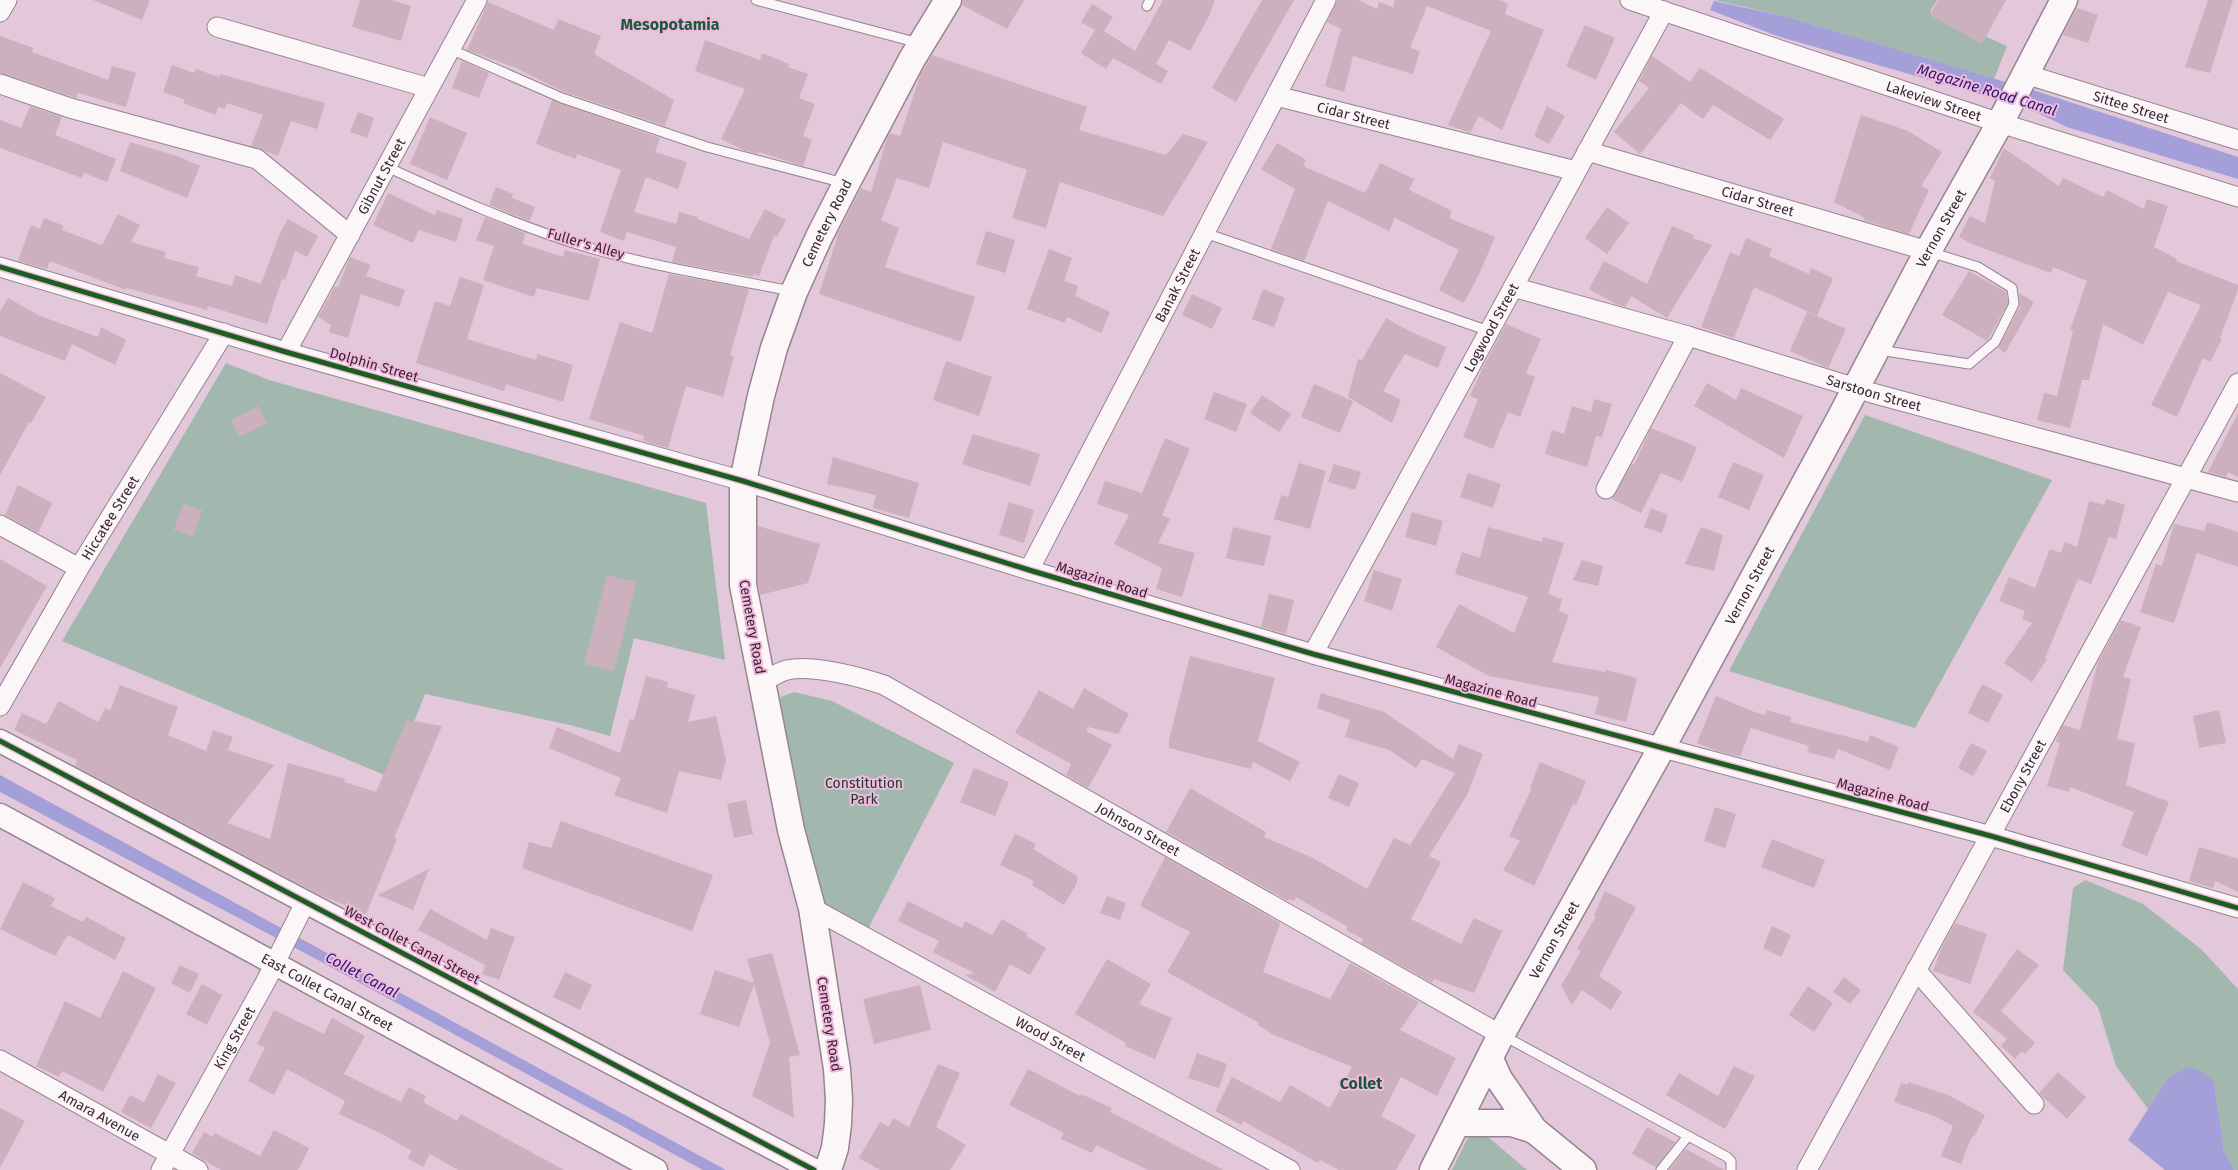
<svg xmlns="http://www.w3.org/2000/svg" width="2238" height="1170" font-family="'Fira Sans',sans-serif">
<style>
.green{fill:#a2b8ae}
.water{fill:#a59fd9}
.building{fill:#cdb0bd}
.lines{fill:none;stroke-linecap:round;stroke-linejoin:round}
.service-casing{stroke:#988391;stroke-width:11}
.minor-casing{stroke:#988391;stroke-width:21}
.tertiary-casing{stroke:#988391;stroke-width:25}
.secondary-casing{stroke:#988391;stroke-width:29}
.service{stroke:#fbf7f9;stroke-width:9}
.minor{stroke:#fbf7f9;stroke-width:19}
.tertiary{stroke:#fbf7f9;stroke-width:22}
.secondary{stroke:#fbf7f9;stroke-width:26}
.cycleway-casing{stroke:#f0badd;stroke-width:8}
.cycleway{stroke:#1b5e20;stroke-width:5}
.labels{text-anchor:middle;dominant-baseline:central;stroke-width:4;stroke-linejoin:round;paint-order:stroke}
.street-label{font-size:14px;fill:#3a2533;stroke:#f0badd}
.park-label{font-size:14px;fill:#143b29;stroke:#f0badd}
.water-label{font-size:15px;font-style:italic;fill:#271b71;stroke:#f0badd}
.quarter-label{font-size:16px;font-weight:bold;fill:#1a593d;stroke:#f0badd}
</style>
<rect width="100%" height="100%" fill="#e3c7da"/>
<path class="green" d="M1714,0H1937L1930,12L2007,46L1994,79L1784,16Z
M226,363L269,380L706,503L725,660L634,638L610,736L570,725L425,694L392,778L62,641Z
M1865,415L2052,480L1915,728L1729,671Z
M794,692L832,701L954,763L868,929L825,907L774,710L781,697Z
M2085,880L2143,904L2201,949L2238,989V1170H2234L2224,1151L2214,1081L2168,1078L2148,1109L2116,1066L2098,1007L2063,970L2073,888Z
M1474,1125L1527,1170H1452Z"/>
<path class="water" d="M1714,1L1784,16L2036,91L2238,157V179L2067,127L2027,108L1777,36L1710,10Z
M0,775L726,1170H703L318,960L0,792Z
M2189,1067L2203,1072L2214,1081L2224,1151L2234,1170H2165L2128,1140L2168,1078Z"/>
<path class="building" d="M93,0H150L142,20Z
M360,0H391L411,6L401,41L352,27Z
M963,0H1024L1007,29L962,5Z
M1163,0H1215L1209,16L1190,51L1169,40L1156,64L1168,71L1161,84L1113,58L1106,69L1081,53L1095,30L1081,22L1092,4L1113,17L1104,31L1135,51Z
M1262,0H1294L1236,102L1212,88Z
M1337,0H1359L1377,9L1379,2L1393,7L1395,0H1499L1508,4L1505,14L1544,30L1502,130L1479,116L1470,133L1448,125L1491,31L1427,6L1410,48L1420,51L1413,74L1353,56L1344,92L1325,86L1341,29L1327,22Z
M1938,0H2006L1982,44L1930,15Z
M2208,0H2233L2210,73L2185,67Z
M488,2L554,30L558,19L601,36L594,54L674,100L665,126L564,92L516,68L467,50Z
M2077,8L2098,15L2088,43L2063,35Z
M1585,25L1615,38L1596,80L1566,66Z
M0,36L33,48L32,52L108,80L112,66L136,73L126,107L78,93L76,98L0,73Z
M705,40L760,60L762,53L789,64L788,67L808,74L799,98L815,104L803,136L812,140L803,166L759,152L758,154L745,151L721,139L745,89L695,71Z
M932,55L1087,107L1079,130L1166,155L1183,134L1208,142L1163,216L1060,182L1046,228L1012,218L1027,170L943,142L929,188L897,178L881,220L899,228L885,267L975,297L961,342L819,294L837,238L836,237L861,188L871,192L887,138L890,133L900,136L920,76Z
M1652,56L1690,82L1700,68L1784,119L1770,140L1713,105L1703,119L1681,103L1640,154L1614,132L1649,88L1639,81Z
M462,61L489,73L479,98L452,88Z
M172,65L194,73L196,69L219,77L220,74L325,103L317,129L291,121L278,156L251,146L263,115L227,103L225,109L218,107L216,115L183,103L185,100L163,92Z
M552,100L660,138L655,152L687,162L678,189L646,177L634,212L676,224L679,212L698,217L697,219L749,239L765,209L786,220L777,237L774,236L759,276L754,274L753,277L672,262L676,247L627,232L624,241L600,232L621,170L577,154L576,159L536,144Z
M30,106L62,117L55,135L116,159L107,182L84,173L82,178L0,148V120L21,128Z
M1547,106L1565,116L1549,144L1534,136Z
M358,112L374,118L367,138L350,132Z
M1861,115L1908,131L1942,152L1921,186L1929,190L1909,234L1863,220L1865,218L1834,202Z
M430,117L467,133L447,180L410,164Z
M130,142L177,156L200,166L187,198L120,171Z
M1277,143L1306,160L1303,166L1365,193L1380,163L1414,179L1409,190L1452,211L1449,218L1495,237L1480,272L1464,303L1439,290L1459,250L1395,218L1389,231L1328,201L1304,261L1271,249L1295,189L1261,169Z
M2004,148L2059,186L2063,178L2103,197L2107,190L2144,209L2147,199L2168,206L2154,247L2177,259L2176,261L2238,285V290L2220,338L2222,339L2210,362L2203,358L2177,417L2151,405L2201,305L2168,292L2143,345L2103,324L2089,380H2082L2070,428L2037,420L2044,393L2057,396L2073,331L2070,330L2087,281L2053,267L2051,273L1972,244L1959,237L1970,216L1985,223L1995,181L1990,178Z
M496,187L513,194L512,198L535,207L530,221L489,205Z
M388,193L435,215L437,210L463,219L456,242L419,230L413,243L373,225Z
M1607,207L1629,223L1607,254L1585,238Z
M118,214L140,225L131,242L166,252L164,258L199,267L196,276L232,286L235,275L261,284L280,233L288,219L318,236L307,257L295,251L285,280L282,279L267,324L208,306L207,310L127,288L126,290L50,261L47,269L18,261L31,225L40,229L44,218L64,226L62,230L102,245Z
M485,217L525,233L523,244L563,257L565,250L600,259L589,301L537,288L534,297L483,280L494,246L476,240Z
M1672,226L1694,235L1693,238L1712,245L1667,318L1631,296L1625,307L1616,304L1589,289L1604,261L1647,284Z
M986,231L1015,240L1005,273L976,264Z
M1746,238L1772,249L1769,256L1809,274L1811,268L1833,278L1817,316L1754,287L1734,338L1701,327L1730,252L1739,256Z
M1049,249L1072,258L1064,281L1078,286L1075,296L1110,312L1101,333L1067,317L1065,323L1027,309Z
M350,257L371,265L366,276L405,290L399,307L361,294L348,338L329,332L331,325L318,317L335,286L338,287Z
M1969,271L2006,292L2008,303L1987,341L1942,315Z
M669,274L749,289L730,355L734,356L723,397L686,386L668,448L643,441L644,436L589,419L620,322L652,333Z
M460,277L484,285L467,339L536,360L537,354L573,365L563,402L506,384L504,391L416,363L435,301L450,306Z
M1263,289L1285,298L1274,327L1252,319Z
M2019,293L2034,302L2005,353L1998,348L2020,307Z
M1192,294L1222,308L1212,329L1182,315Z
M8,298L40,316L98,337L101,327L126,340L115,365L72,344L65,361L0,336V311Z
M1807,312L1846,329L1828,368L1790,351Z
M1386,318L1409,331L1446,347L1438,368L1405,354L1383,391L1401,400L1392,423L1348,397L1358,359L1362,360Z
M1506,324L1541,339L1526,373L1535,377L1520,417L1508,412L1493,449L1463,437L1478,399L1470,396L1483,367Z
M946,361L992,377L979,416L933,400Z
M0,373L46,397L31,423L29,422L0,475Z
M1707,383L1736,400L1741,388L1803,416L1784,458L1694,406Z
M1314,384L1353,401L1340,433L1301,417Z
M1214,392L1247,404L1236,432L1204,419Z
M1262,395L1291,414L1279,432L1250,413Z
M1594,399L1612,404L1602,437L1596,436L1587,467L1545,454L1552,430L1564,434L1572,406L1591,412Z
M258,406L267,423L239,437L231,420Z
M2238,413V477L2228,472L2226,477L2208,472Z
M1651,428L1697,447L1682,482L1661,473L1641,513L1612,499L1632,464L1634,465Z
M973,434L1040,454L1030,486L962,464Z
M1165,438L1190,449L1162,515L1170,519L1158,543L1195,553L1182,597L1156,589L1162,568L1114,544L1129,515L1097,504L1105,481L1142,493Z
M833,457L919,483L909,518L873,508L876,495L827,484Z
M1733,462L1764,475L1749,510L1718,497Z
M1299,463L1326,471L1310,529L1274,519L1281,495L1288,497Z
M1334,464L1361,472L1355,490L1328,482Z
M1468,473L1501,484L1493,508L1460,497Z
M18,485L52,503L38,533L5,515Z
M2106,499L2125,505L2116,539L2109,537L2091,584L2078,579L2045,658L2047,659L2032,682L2004,663L2032,623L2022,619L2025,611L1999,601L2009,577L2035,588L2050,549L2061,553L2065,542L2077,547L2089,501L2104,505Z
M1009,502L1034,510L1024,543L999,535Z
M183,504L202,510L193,537L174,530Z
M1651,508L1668,515L1662,533L1644,527Z
M1412,512L1443,521L1436,546L1405,537Z
M2207,522L2238,532V567L2197,553L2174,623L2140,612L2156,564L2162,566L2174,524L2204,531Z
M758,526L820,544L808,583L760,595L758,584Z
M1233,527L1271,536L1264,566L1226,558Z
M1488,527L1542,542L1543,537L1564,543L1548,594L1562,599L1559,611L1569,615L1552,662L1605,672L1606,670L1637,678L1626,722L1595,714L1599,697L1489,676L1436,647L1459,604L1514,633L1528,597L1455,574L1462,552L1480,558Z
M1701,527L1723,535L1714,571L1685,564Z
M0,559L47,586L0,668Z
M1582,560L1603,566L1598,586L1573,580Z
M1374,570L1402,579L1392,611L1364,601Z
M607,575L636,582L614,671L584,664Z
M1269,594L1294,600L1286,634L1261,627Z
M2121,620L2141,627L2123,677L2131,679L2117,739L2135,743L2126,785L2169,802L2147,856L2121,846L2134,812L2070,787L2069,792L2047,786L2060,743L2056,742L2058,735L2063,725L2080,730L2098,662Z
M1190,656L1275,678L1258,741L1300,762L1290,781L1253,762L1251,769L1169,748V740Z
M646,676L668,682L667,687L695,695L688,722L716,716L726,760L721,780L679,771L667,813L614,795L621,778L549,748L557,727L620,753L630,719L634,720Z
M1982,684L2003,695L1988,723L1968,713Z
M120,685L178,707L168,735L206,751L213,730L233,737L228,750L274,765L227,823L270,839L288,763L345,779L344,782L376,792L407,720L442,726L394,838L397,839L366,914L320,895L75,766L77,760L14,730L22,713L46,724L59,701L98,722L105,708L110,711Z
M1084,688L1129,714L1118,734L1088,727L1086,731L1112,745L1088,788L1066,775L1071,764L1015,733L1039,690L1073,709Z
M1321,693L1384,712L1453,759L1459,744L1483,754L1467,795L1429,856L1441,862L1411,919L1461,944L1474,918L1502,931L1474,993L1434,979L1432,983L1361,943L1363,939L1346,930L1348,927L1296,897L1294,901L1288,899V901L1166,832L1190,788L1266,832L1264,837L1313,858L1367,889L1394,838L1410,845L1455,773L1422,759L1416,768L1389,750L1345,737L1350,720L1317,708Z
M1716,696L1757,713L1765,715L1767,710L1791,717L1790,722L1868,742L1870,735L1899,747L1890,770L1838,749L1834,759L1807,752L1809,746L1751,728L1740,757L1717,751L1697,743Z
M2219,710L2226,743L2199,748L2193,716Z
M1971,743L1987,751L1973,776L1958,768Z
M1540,762L1586,781L1576,805L1573,804L1534,886L1503,870L1520,841L1509,836L1532,788L1530,787Z
M974,768L1009,782L995,816L960,802Z
M1339,774L1359,783L1349,807L1328,798Z
M746,800L753,834L734,838L727,804Z
M1715,807L1736,814L1725,848L1704,841Z
M561,821L713,875L692,931L522,868L529,842L551,848Z
M1015,834L1036,844L1033,849L1077,876V883L1064,905L1032,885L1034,881L1000,865Z
M1772,839L1825,860L1814,888L1761,867Z
M2199,847L2238,859V892L2215,881L2213,888L2189,881Z
M1165,857L1280,923L1263,972L1330,999L1350,963L1419,1002L1400,1030L1456,1058L1437,1096L1401,1077L1381,1116L1416,1135L1396,1170H1339L1320,1160L1318,1163L1243,1121L1241,1125L1215,1111L1232,1077L1280,1102L1290,1085L1330,1108L1352,1067L1272,1034L1258,1025L1259,1023L1167,972L1190,932L1140,906Z
M429,869L413,910L378,895Z
M23,882L55,898L51,906L83,922L86,917L126,938L115,960L68,935L55,956L0,929Z
M1605,891L1636,907L1599,976L1622,992L1611,1010L1582,990L1572,1005L1561,986L1581,951L1577,949L1596,916L1594,915Z
M1107,896L1126,903L1120,920L1100,913Z
M908,901L962,928L965,921L992,935L1002,919L1028,934L1026,936L1046,948L1030,975L1010,964L995,992L965,975L974,973L933,952L939,941L898,921Z
M430,909L487,940L491,928L515,937L499,980L482,974L485,965L418,930Z
M1955,923L1987,934L1970,984L1933,971L1942,947Z
M1772,926L1791,935L1781,957L1763,948Z
M2017,949L2039,965L2001,1011L2035,1043L2025,1054L2022,1051L2015,1059L2001,1046L2007,1039L1973,1012Z
M772,953L800,1055L789,1057L794,1118L752,1096L770,1043L754,984L739,1027L700,1014L715,970L754,983L747,959Z
M1107,959L1151,984L1139,1004L1172,1018L1155,1059L1125,1046L1126,1043L1075,1014Z
M180,965L199,974L190,993L171,983Z
M123,971L156,988L103,1092L62,1071L59,1077L36,1066L65,1001L100,1018Z
M565,972L592,985L580,1010L553,997Z
M1844,977L1861,990L1850,1004L1833,992Z
M202,984L222,995L207,1025L186,1014Z
M920,985L931,1030L874,1044L863,999Z
M1808,986L1833,1003L1814,1032L1789,1015Z
M274,1010L324,1034L332,1018L365,1036L344,1074L401,1102L409,1087L426,1096L423,1102L457,1121L461,1114L564,1170H458L430,1154L423,1167L407,1158L412,1151L380,1133L339,1114L345,1101L287,1069L274,1095L248,1081L265,1047L257,1044Z
M1197,1053L1227,1064L1219,1088L1188,1078Z
M938,1064L960,1073L936,1127L966,1145L950,1170H880L859,1158L880,1122L889,1127L893,1118L909,1127Z
M1734,1066L1755,1076L1725,1129L1666,1095L1679,1073L1718,1096Z
M1028,1069L1080,1096L1081,1094L1112,1108L1110,1112L1224,1170H1148L1096,1145L1092,1153L1061,1139L1064,1133L1009,1105Z
M2058,1072L2086,1097L2067,1119L2039,1093Z
M158,1074L176,1083L151,1128L121,1112L130,1095L144,1102Z
M1909,1082L1948,1095L1985,1115L1974,1137L1972,1136L1961,1164L1941,1156L1953,1126L1934,1116L1894,1102L1901,1083L1908,1085Z
M0,1108L25,1121L0,1168Z
M1647,1127L1675,1142L1656,1167L1632,1154Z
M274,1130L309,1148L298,1170H221L192,1153L204,1132L213,1137L215,1133L260,1156Z
M1686,1149L1724,1170H1669Z"/>
<g class="lines">
<defs>
<path id="service" d="M756,0L919,43
M1147,6L1150,0
M450,49L562,98L707,147L844,183
M387,167C450,196 513,224 580,245C648,266 721,277 791,291
M1205,233L1489,331
M1879,350L1969,364L1995,342L2014,304L2012,288L1978,267L1930,252
M1504,1036L1727,1157L1731,1161V1170
M1661,1170L1688,1136"/>
<g id="minor">
<path id="s1" d="M1630,0L2000,123L2238,197"/>
<path d="M0,12L7,0"/>
<path d="M217,27L429,88"/>
<path id="s2" d="M2025,74L2238,140"/>
<path d="M0,84L70,108L257,159L350,235"/>
<path id="s3" d="M1276,96L1576,171"/>
<path id="s4" d="M1587,151L1928,251"/>
<path d="M0,267L286,352L743,481L1029,570L1313,654L1991,836L2238,908"/>
<path id="s5" d="M1513,287L1688,336L1872,393L2238,492"/>
<path id="s6" d="M286,352L477,0"/>
<path d="M1606,489L1688,336"/>
<path d="M0,525L79,568"/>
<path id="s7" d="M1029,570L1326,0"/>
<path id="s8" d="M1313,654L1664,11"/>
<path id="s9" d="M762,682C770,678 779,672 787,670C812,664 860,677 884,685L1501,1035"/>
<path id="s10" d="M0,706L79,568L224,333"/>
<path id="s11" d="M812,908L1290,1170"/>
<path d="M1916,970L2034,1104"/>
<path id="s12" d="M0,1060L198,1170"/>
<path id="s13" d="M161,1170L266,981L305,903"/>
<path id="s14" d="M1807,1170L2238,383"/>
</g>
<g id="tertiary">
<path d="M0,741L814,1170"/>
<path id="s15" d="M0,815L656,1170"/>
</g>
<g id="secondary">
<path d="M1490,1059L1499,1079L1534,1130L1583,1170"/>
<path d="M1457,1123H1512L1534,1130"/>
<path id="s16" d="M828,1170L835,1148L838,1124L839,1099L837,1069L812,908L791,830L743,585V481L761,396L774,348L794,292L819,237L846,184L912,59L948,0"/>
<path id="s17" d="M1433,1170L1501,1035L1661,749L1837,424L1928,251L2000,123L2064,0"/>
</g>
</defs>
<use href="#service" class="service-casing"/>
<use href="#minor" class="minor-casing"/>
<use href="#tertiary" class="tertiary-casing"/>
<use href="#secondary" class="secondary-casing"/>
<use href="#service" class="service"/>
<use href="#minor" class="minor"/>
<use href="#tertiary" class="tertiary"/>
<use href="#secondary" class="secondary"/>
<defs>
<path id="cycleway" d="M0,267L286,352L743,481L1029,570L1313,654L1991,836L2238,908
M0,741L814,1170"/>
</defs>
<use href="#cycleway" class="cycleway-casing"/>
<use href="#cycleway" class="cycleway"/>
</g>
<g class="labels">
<g class="street-label">
<text stroke="none"><textPath href="#s1" startOffset="320">Lakeview Street</textPath></text>
<text stroke="none"><textPath href="#s2" startOffset="111">Sittee Street</textPath></text>
<text stroke="none"><textPath href="#s3" startOffset="80">Cidar Street</textPath></text>
<text stroke="none"><textPath href="#s6" startOffset="200">Gibnut Street</textPath></text>
<text stroke="none"><textPath href="#s4" startOffset="178">Cidar Street</textPath></text>
<text stroke="none"><textPath href="#s16" startOffset="972">Cemetery Road</textPath></text>
<text stroke="none"><textPath href="#s17" startOffset="1070">Vernon Street</textPath></text>
<text transform="translate(586 244) rotate(16)">Fuller's Alley</text>
<text stroke="none"><textPath href="#s7" startOffset="321">Banak Street</textPath></text>
<text stroke="none"><textPath href="#s8" startOffset="372">Logwood Street</textPath></text>
<text transform="translate(374 365) rotate(16)">Dolphin Street</text>
<text stroke="none"><textPath href="#s5" startOffset="376">Sarstoon Street</textPath></text>
<text stroke="none"><textPath href="#s10" startOffset="218">Hiccatee Street</textPath></text>
<text transform="translate(1102 580) rotate(17)">Magazine Road</text>
<text stroke="none"><textPath href="#s17" startOffset="665">Vernon Street</textPath></text>
<text transform="translate(752 627) rotate(80)">Cemetery Road</text>
<text transform="translate(1491 691) rotate(15)">Magazine Road</text>
<text stroke="none"><textPath href="#s14" startOffset="449">Ebony Street</textPath></text>
<text transform="translate(1883 795) rotate(15)">Magazine Road</text>
<text stroke="none"><textPath href="#s9" startOffset="419">Johnson Street</textPath></text>
<text stroke="none"><textPath href="#s17" startOffset="260">Vernon Street</textPath></text>
<text transform="translate(412 945) rotate(28)">West Collet Canal Street</text>
<text stroke="none"><textPath href="#s15" startOffset="372">East Collet Canal Street</textPath></text>
<text transform="translate(829 1024) rotate(81)">Cemetery Road</text>
<text stroke="none"><textPath href="#s13" startOffset="151">King Street</textPath></text>
<text stroke="none"><textPath href="#s11" startOffset="272">Wood Street</textPath></text>
<text stroke="none"><textPath href="#s12" startOffset="114">Amara Avenue</textPath></text>
</g>
<g class="park-label">
<text x="864" y="783">Constitution<tspan x="864" dy="16">Park</tspan></text>
</g>
<g class="water-label">
<text transform="translate(1987 90) rotate(17)">Magazine Road Canal</text>
<text transform="translate(362 975) rotate(28)">Collet Canal</text>
</g>
<g class="quarter-label">
<text x="670" y="24">Mesopotamia</text>
<text x="1361" y="1083">Collet</text>
</g>
</g>
</svg>
